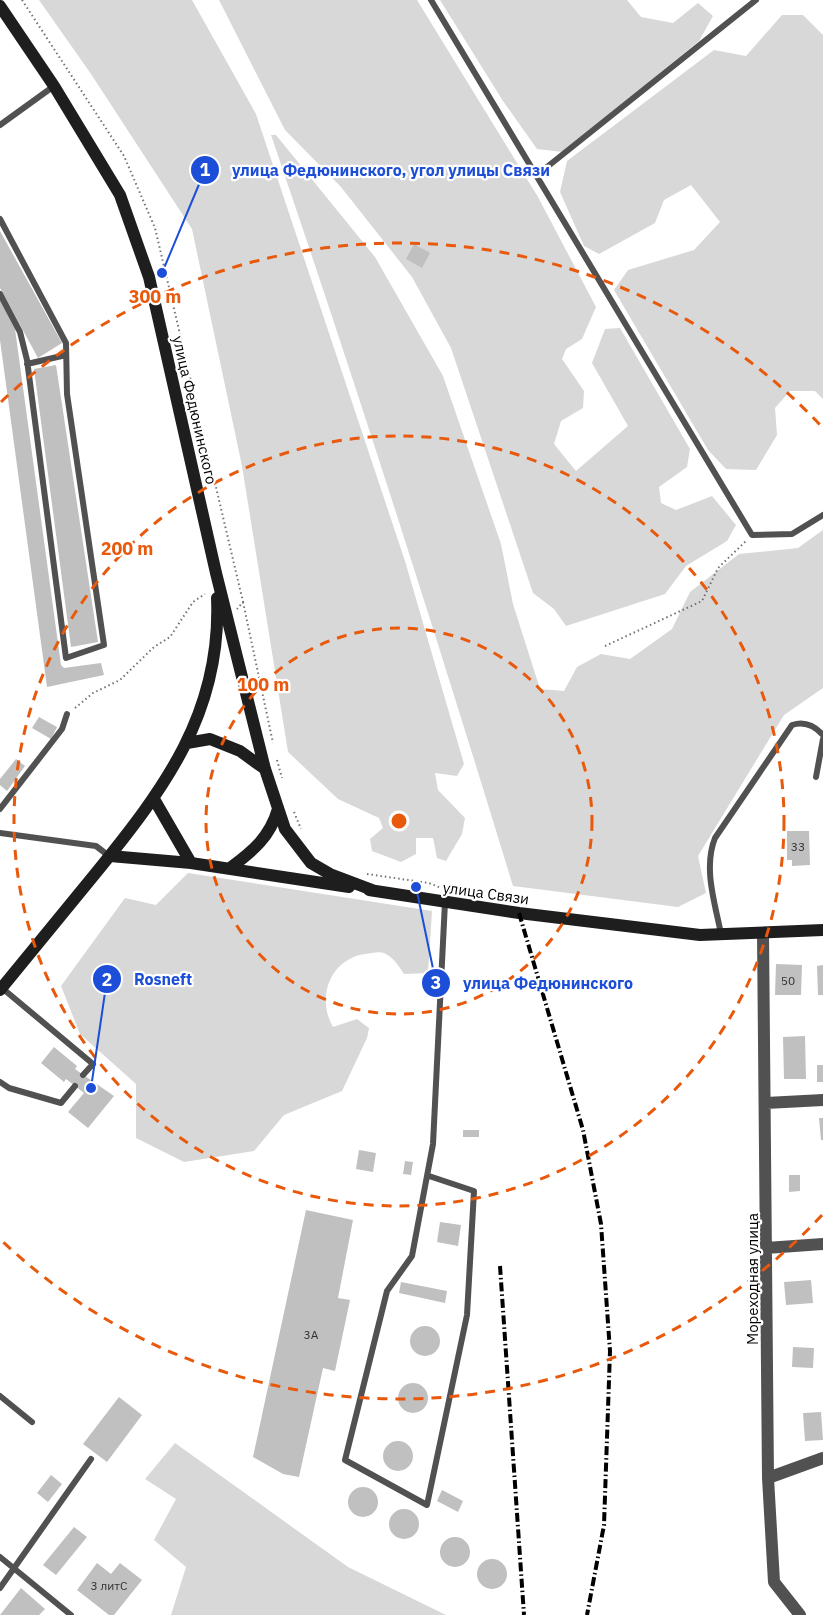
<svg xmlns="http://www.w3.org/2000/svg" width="823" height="1615" font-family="'IBM Plex Sans',sans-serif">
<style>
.green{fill:#d8d8d8}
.building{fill:#c0c0c0}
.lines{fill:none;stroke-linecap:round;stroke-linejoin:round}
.path{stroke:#737373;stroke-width:2;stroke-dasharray:1.5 3;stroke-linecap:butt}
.service{stroke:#515151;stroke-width:6}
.minor{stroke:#515151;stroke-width:12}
.secondary{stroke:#1e1e1e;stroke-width:12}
.rail{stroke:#000;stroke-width:4;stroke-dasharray:9 3 1.5 3;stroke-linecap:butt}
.ring{fill:none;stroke:#e8590c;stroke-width:3;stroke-dasharray:10 8}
.labels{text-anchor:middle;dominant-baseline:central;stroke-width:4.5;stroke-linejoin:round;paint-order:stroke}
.number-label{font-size:12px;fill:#303030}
.street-label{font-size:15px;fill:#000;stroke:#fff}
.centre{fill:#e8590c;stroke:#fff;stroke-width:3}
.ring-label{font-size:18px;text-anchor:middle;font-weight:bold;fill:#e8590c;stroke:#fff;stroke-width:4.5;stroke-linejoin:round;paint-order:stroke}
.leader{fill:none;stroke:#1d4ed8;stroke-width:2}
.callout-dot{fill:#1d4ed8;stroke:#fff;stroke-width:2}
.mark-label{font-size:18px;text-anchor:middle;font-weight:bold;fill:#fff}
.callout-label{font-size:16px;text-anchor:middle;font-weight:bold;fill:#1d4ed8;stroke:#fff;stroke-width:4.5;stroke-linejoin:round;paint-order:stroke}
</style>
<rect width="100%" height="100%" fill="#fff"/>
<path class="green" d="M39,0H192L256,114L405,561L464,764L457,776L435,773L438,790L465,818L462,834L446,861L437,858L433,838H416V854L401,862L372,851L370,839L383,828L379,818L338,799L288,752L242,466L192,229L91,74Z
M219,0H417L538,197L596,307L582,339L566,349L562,359L584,391L583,408L561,421L554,444L576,471L628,426L592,363L605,329L620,328L690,449L687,467L659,487L661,503L676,510L712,496L736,525L727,541L686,566L665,594L566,626L554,609L533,593L451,348L412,277L341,187L285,130Z
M440,0H627L641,17L673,23L698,3L713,16L699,41L563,152L537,149L503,101Z
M782,15H803L823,35V399L815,391H790L775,408L777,435L756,470L726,469L708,450L614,290L628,270L694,250L720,222L691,185L664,200L655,223L599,254L584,246L560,192L567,161L714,50L746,56Z
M271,135H276L375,257L443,376L501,544L513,604L540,689L564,691L577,667L601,654L630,659L672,629L690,592L739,554L798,548L823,530V688L784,715L698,856L706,893L678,907L513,886C436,634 356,384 271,135Z
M188,873L432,911L428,973L404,974C399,966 393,957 384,953C379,951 371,953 365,954C330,959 316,998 333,1027L357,1019L369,1028L367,1038L342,1091L284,1115L254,1151L184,1162L136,1138V1084L80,1034L61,986L125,898L156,905Z
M175,1443L348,1567L446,1615H171L186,1567L154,1540L176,1499L145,1479Z"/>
<path class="building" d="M0,231L62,343L38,358L0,288Z
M414,244L430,253L422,268L406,259Z
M0,299L15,329L61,665L64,668L101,663L104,675L47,687L0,340Z
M56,365L98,642L71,647L34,369Z
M39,717L57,727L51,739L32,728Z
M16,759L25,766L7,791L0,785V779Z
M787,831H809L810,865L792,866V860H787Z
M776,964L802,965L801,995H775Z
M823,965V995H818L817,966Z
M805,1036L806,1079H784L783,1037Z
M54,1047L77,1066L75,1069L114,1096L88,1128L68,1112L84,1093L66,1079L64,1082L41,1063Z
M817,1065H823V1082H817Z
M819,1118H823V1140H821Z
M463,1130H479V1137H463Z
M359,1150L376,1153L373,1172L356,1169Z
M405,1161L413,1162L411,1175L403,1174Z
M789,1175H800V1191L789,1192Z
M306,1210L353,1220L338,1298L350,1300L335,1371L323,1368L299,1477L283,1474L253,1457Z
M440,1222L461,1225L458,1246L437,1242Z
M811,1280L813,1303L786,1305L784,1282Z
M401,1282L447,1291L445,1303L399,1293Z
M410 1341a15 15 0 1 1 30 0a15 15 0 1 1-30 0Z
M793,1347L814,1348L813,1368L792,1367Z
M398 1398a15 15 0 1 1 30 0a15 15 0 1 1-30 0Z
M119,1397L142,1415L107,1462L83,1444Z
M821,1412L823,1440L805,1441L803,1413Z
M383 1456a15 15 0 1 1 30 0a15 15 0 1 1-30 0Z
M51,1475L62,1484L48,1502L37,1493Z
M348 1502a15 15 0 1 1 30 0a15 15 0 1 1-30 0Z
M442,1490L463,1501L458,1512L437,1501Z
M389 1524a15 15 0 1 1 30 0a15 15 0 1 1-30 0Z
M74,1527L87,1537L56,1575L43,1565Z
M440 1552a15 15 0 1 1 30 0a15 15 0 1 1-30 0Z
M477 1574a15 15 0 1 1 30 0a15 15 0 1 1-30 0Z
M97,1563L111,1574L120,1563L142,1580L114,1615H109L77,1590Z
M21,1588L45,1609L39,1615H0Z"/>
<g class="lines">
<path class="path" d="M22,0L124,156L155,228L243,602L237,609
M243,602L273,743
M605,646L702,601L718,568L746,541
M75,708L93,693L120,680L154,647L170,637L193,602L205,594
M277,760L282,778
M294,812L301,829
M367,874L429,883L441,888"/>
<path class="service" d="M431,0L752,535L792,534L823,515
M0,125L54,86
M537,175L756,0
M0,219L66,343L67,394L104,645L66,658L27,360L20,332L0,294
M27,364L66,355
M816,777L823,739
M0,809L62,729L67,714
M0,833L96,846L109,856
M721,934C715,903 703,868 715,838L792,725C804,721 814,725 823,735
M2,988L93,1064L83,1075
M0,1082L9,1088L61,1103L75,1086
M429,1176L474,1191L467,1315L427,1505L345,1460L387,1291L412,1256L433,1144L445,902
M0,1396L32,1422
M0,1557L71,1615
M0,1588L91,1459"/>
<path class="minor" d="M763,933L768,1478L774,1582L800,1615
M766,1103L823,1100
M766,1248L823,1244
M768,1478L823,1458"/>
<path class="secondary" d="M0,6L54,86L120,195L149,277L216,573L265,769L285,829L311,863L330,874L375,891
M187,743L210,739L240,751L265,769
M154,799L191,863
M110,856L191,863L349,887
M230,868C253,851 270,837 278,809
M369,890L519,913L700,935L823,930
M0,990C32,951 63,913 95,874C164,789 222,713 217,598"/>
<path class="rail" d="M519,913L583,1130L601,1224L610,1351L604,1525L587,1615
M500,1266L524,1615"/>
</g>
<g class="ring">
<circle cx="399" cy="821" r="193"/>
<circle cx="399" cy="821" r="385"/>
<path d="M822 1215A578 578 0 0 1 1 1240M1 402A578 578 0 0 1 822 427"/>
</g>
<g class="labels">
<g class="number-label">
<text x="798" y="846">33</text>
<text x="788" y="980">50</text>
<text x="311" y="1334">3А</text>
<text x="109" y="1585">3 литС</text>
</g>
<g class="street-label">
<text transform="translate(195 410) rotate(77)">улица Федюнинского</text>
<text transform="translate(486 893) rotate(8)">улица Связи</text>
<text transform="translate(752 1279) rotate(-90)">Мореходная улица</text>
</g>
</g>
<circle cx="399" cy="821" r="9" class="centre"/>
<g class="ring-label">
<text x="155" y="303">300 m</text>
<text x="127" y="555">200 m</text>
<text x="263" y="691">100 m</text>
</g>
<path class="leader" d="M162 273L205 170M91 1088L107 979M416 887L436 983"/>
<g class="callout-dot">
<circle cx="162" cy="273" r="6"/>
<circle cx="91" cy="1088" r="6"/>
<circle cx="416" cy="887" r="6"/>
<circle cx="205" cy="170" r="15"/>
<circle cx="107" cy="979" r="15"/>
<circle cx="436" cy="983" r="15"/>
</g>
<g class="mark-label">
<text x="205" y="176">1</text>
<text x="107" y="986">2</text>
<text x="436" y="989">3</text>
</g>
<g class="callout-label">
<text x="391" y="176">улица Федюнинского, угол улицы Связи</text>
<text x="163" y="985">Rosneft</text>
<text x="548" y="989">улица Федюнинского</text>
</g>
</svg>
